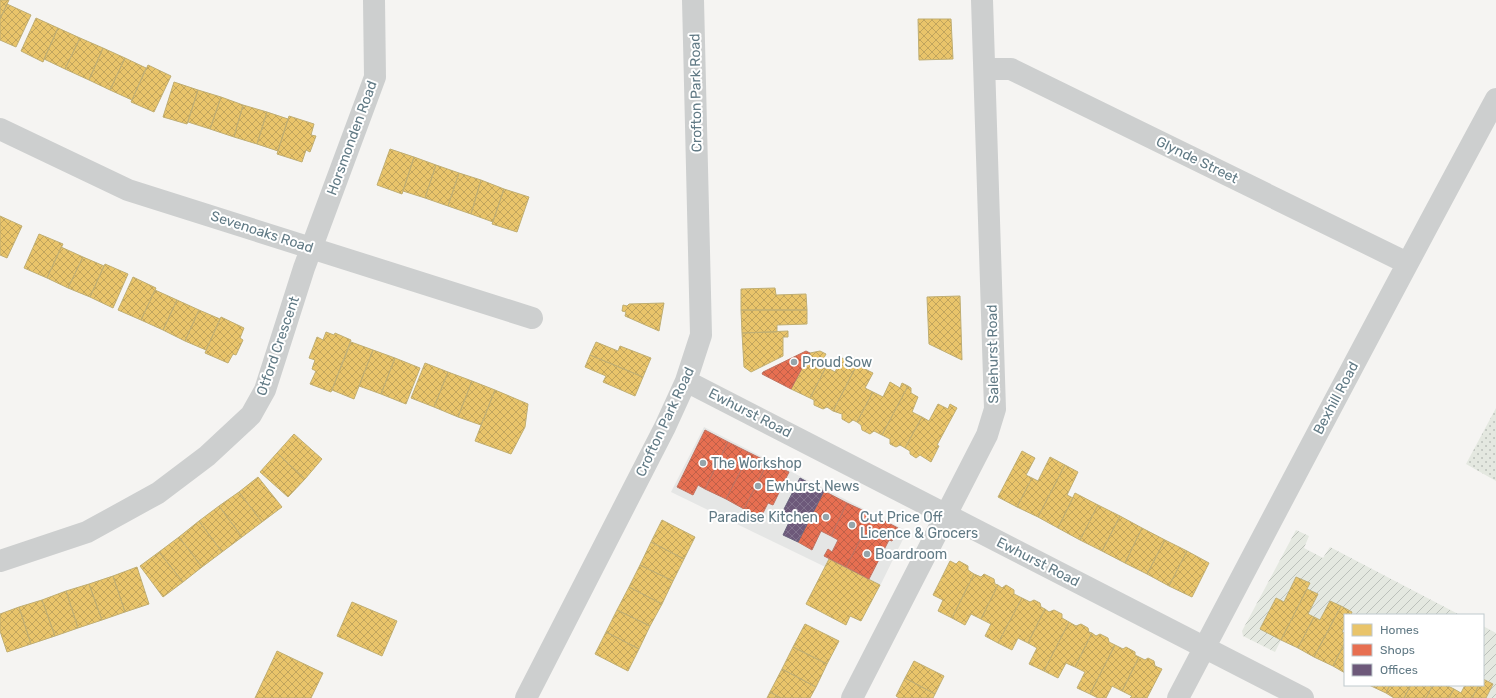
<svg xmlns="http://www.w3.org/2000/svg" width="1496" height="698" font-family="Rubik,sans-serif">
<style>
.built{fill:#e5e6e5}
.grass{fill:url(#grass-dots)}
.garden{fill:url(#garden-furrows)}
.homes{fill:url(#homes-cross-hatch);stroke:#c0ae72}
.shops{fill:url(#shops-cross-hatch);stroke:#bf7261}
.offices{fill:url(#offices-cross-hatch);stroke:#69637d}
.lines{fill:none;stroke-linecap:round;stroke-linejoin:round}
.minor{stroke:#cdcfcf;stroke-width:22}
.poi-dot{fill:#95a5ab;stroke:#fff;stroke-width:1.5}
.labels{text-anchor:middle;dominant-baseline:central;stroke-width:4;stroke-linejoin:round;paint-order:stroke}
.street-label{font-size:14px;fill:#617a85;stroke:#fff}
.poi-label{font-size:14px;fill:#617a85;stroke:#fff;text-anchor:start}
</style>
<defs>
<pattern id="grass-dots" width="8" height="8" patternUnits="userSpaceOnUse"><rect width="8" height="8" fill="#e4e8e0"/><path d="M2 2h.1M6 6h.1" fill="none" stroke="#bcc1bb" stroke-width="1.8" stroke-linecap="round"/></pattern>
<pattern id="garden-furrows" width="10" height="10" patternUnits="userSpaceOnUse"><rect width="10" height="10" fill="#e4e8e0"/><path d="M-1 1l2-2M0 10L10 0M9 11l2-2" fill="none" stroke="#bcc1bb"/></pattern>
<pattern id="homes-cross-hatch" width="8" height="8" patternUnits="userSpaceOnUse"><rect width="8" height="8" fill="#e9c46a"/><path d="M0 0l8 8M0 8l8-8" fill="none" stroke="#c0a45d"/></pattern>
<pattern id="shops-cross-hatch" width="8" height="8" patternUnits="userSpaceOnUse"><rect width="8" height="8" fill="#e76f51"/><path d="M0 0l8 8M0 8l8-8" fill="none" stroke="#bf6049"/></pattern>
<pattern id="offices-cross-hatch" width="8" height="8" patternUnits="userSpaceOnUse"><rect width="8" height="8" fill="#6d597a"/><path d="M0 0l8 8M0 8l8-8" fill="none" stroke="#81728d"/></pattern>
</defs>
<rect width="100%" height="100%" fill="#f5f4f2"/>
<path class="built" d="M704,427L907,531L877,592L671,492Z"/>
<path class="grass" d="M1496,408V481L1466,464Z"/>
<path class="garden" d="M1296,530L1309,536L1304,548L1323,558L1330,547L1460,615H1351L1352,612L1330,601L1320,620L1308,614L1318,594L1307,589L1309,583L1297,577L1284,602L1281,640L1275,652L1243,636L1242,631Z
M1483,626L1496,633V698H1486L1493,684L1483,679Z"/>
<path class="homes" d="M0,0H9L0,19Z
M7,4L31,15L16,47L0,40V19Z
M36,18L58,28L43,62L21,51Z
M918,19H951L953,59L919,60Z
M58,28L80,38L65,69L44,59Z
M80,38L103,48L89,80L65,69Z
M103,48L125,58L110,90L89,80Z
M125,58L146,68L132,100L110,90Z
M148,65L171,76L154,112L131,102Z
M174,82L198,90L187,124L163,117Z
M198,90L221,97L210,129L188,122Z
M221,97L243,105L234,137L210,129Z
M243,105L267,112L257,144L234,137Z
M267,112L288,119L278,151L257,144Z
M289,116L314,124L311,135L316,136L310,152L306,150L302,162L277,154Z
M390,149L414,157L402,194L377,185Z
M414,157L436,165L425,198L403,191Z
M436,165L459,173L448,206L425,198Z
M459,173L481,180L471,214L448,206Z
M481,180L504,189L493,222L471,214Z
M504,189L529,197L517,232L492,224Z
M0,216L22,226L7,258L0,255Z
M39,234L63,244L47,278L24,268Z
M61,247L83,257L68,288L47,278Z
M83,257L104,266L90,297L68,288Z
M105,264L128,274L113,308L90,297Z
M133,277L156,288L141,320L118,310Z
M775,288L776,295L806,294L807,310H741V289Z
M155,290L177,300L163,330L141,320Z
M960,296L962,360L929,344L927,297Z
M177,300L199,310L185,341L163,330Z
M664,303L659,331L625,316L626,312L622,311L623,305L627,306L629,304Z
M199,310L220,319L206,350L185,341Z
M741,310H807V324L777,325V332L742,333Z
M221,317L244,328L240,338L243,340L236,355L233,354L228,363L205,353Z
M788,331V337H783V356L751,372L744,367L742,333Z
M326,332L334,335L335,333L351,340L331,392L310,384L316,371L312,369L315,360L309,358L317,337L323,340Z
M351,342L373,350L354,399L332,390Z
M596,342L618,351L620,346L651,358L643,377L590,355Z
M373,350L395,358L381,394L359,386Z
M820,351L826,354L820,365L826,367L810,398L791,389L810,353Z
M590,355L643,377L635,396L603,382L606,376L585,367Z
M395,358L420,368L406,404L381,394Z
M842,358L853,363L854,358L859,361L833,411L827,407L823,409L814,405V400L810,398L826,367L835,372Z
M859,361L863,363L861,367L873,373L865,388L873,392L857,422L853,420L849,423L842,419V414L833,411Z
M425,363L448,372L434,407L411,398Z
M448,372L472,381L458,417L434,407Z
M472,381L495,390L481,425L458,417Z
M890,382L900,388L902,383L908,386L882,435L874,431L870,434L862,430L861,425L857,422L873,392L883,397Z
M908,386L911,388V393L918,397L912,412L922,417L905,448L900,445L896,447L890,444V439L882,435Z
M495,390L528,404L525,427L511,454L475,441Z
M938,404L948,409L950,404L957,408L937,445L939,446L931,462L920,455L916,458L910,454V451L905,448L922,417L929,421Z
M294,434L322,459L305,479L277,453Z
M1022,451L1035,458L1026,475L1032,478L1017,507L998,497Z
M277,453L305,479L288,497L260,472Z
M1050,457L1065,465L1038,517L1017,507L1032,478L1038,481Z
M1065,465L1078,472L1067,495L1073,498L1058,528L1038,517Z
M258,477L282,507L262,522L239,492Z
M239,492L262,522L242,537L219,506Z
M1075,493L1098,505L1080,540L1058,528Z
M1098,505L1120,516L1102,551L1080,540Z
M219,506L242,537L222,552L199,521Z
M1120,516L1142,528L1125,563L1102,551Z
M662,520L695,537L684,559L651,542Z
M199,521L222,552L202,567L179,537Z
M1142,528L1165,540L1147,574L1125,563Z
M179,537L202,567L183,582L159,552Z
M1165,540L1187,551L1169,586L1147,574Z
M651,542L684,559L673,581L640,565Z
M1187,551L1209,563L1192,597L1169,586Z
M159,552L183,582L163,597L140,566Z
M829,559L880,585L861,621L850,616L846,625L806,604Z
M950,561L956,564L959,561L968,566V570L974,574L952,618L938,611L943,600L933,595Z
M640,565L673,581L662,604L629,587Z
M137,567L149,604L125,612L113,576Z
M974,574L981,577L984,574L994,579L995,584L998,585L981,619L971,614L965,625L952,618Z
M113,576L125,612L102,620L89,584Z
M1296,577L1310,583L1281,640L1260,629L1276,598L1284,602Z
M89,584L102,620L78,628L66,591Z
M998,585L1002,588L1006,585L1014,590V594L1022,598L998,643L985,636L991,624L981,619Z
M629,587L662,604L650,626L617,610Z
M1307,589L1318,594L1308,614L1314,617L1298,648L1281,640Z
M66,591L78,628L55,636L42,600Z
M1022,598L1030,602L1034,600L1040,603L1041,607L1045,609L1028,643L1018,638L1012,650L998,643Z
M42,600L55,636L31,644L19,607Z
M1330,601L1341,606L1314,657L1298,648L1314,617L1320,620Z
M352,602L397,621L382,656L337,636Z
M1341,606L1352,612L1351,615H1345V626L1342,632L1345,633V642L1333,666L1314,657Z
M19,607L31,644L7,652L0,631V614Z
M1045,609L1049,612L1054,610L1062,614V618L1069,622L1044,671L1029,664L1037,648L1028,643Z
M617,610L650,626L639,649L606,632Z
M1069,622L1076,626L1081,624L1088,628L1089,632L1092,633L1075,667L1066,663L1058,678L1044,671Z
M805,624L839,641L827,664L793,647Z
M606,632L639,649L628,671L595,654Z
M1092,633L1096,636L1100,634L1108,638L1109,642L1115,645L1090,694L1077,688L1085,672L1075,667Z
M1345,642V673L1333,666Z
M1115,645L1123,649L1126,647L1135,652V655L1139,657L1122,691L1112,686L1106,698H1098L1090,694Z
M793,647L827,664L816,687L782,669Z
M277,651L323,673L311,698H255Z
M1139,657L1145,660L1148,658L1154,661L1155,666L1162,669L1147,698H1130L1132,696L1122,691Z
M914,661L944,676L935,694L905,678Z
M782,669L816,687L810,698H781L770,692Z
M905,678L935,694L933,698H899L896,696Z
M1483,679L1493,684L1486,698H1472L1479,685H1483Z
M1369,685H1390L1386,693Z
M1390,685H1411L1404,698H1394L1386,693Z
M1411,685H1433L1426,698H1404Z
M1433,685H1446L1454,689L1449,698H1426Z
M1465,685H1479L1472,698H1449L1454,689L1461,693Z
M770,692L781,698H767Z"/>
<path class="shops" d="M806,351L810,353L791,389L762,374L763,372Z
M705,430L728,442L705,489L698,485L693,495L677,487Z
M728,442L750,453L726,499L705,489Z
M750,453L768,462L744,509L726,499Z
M768,462L789,472L773,505L768,503L761,517L744,509Z
M824,491L847,503L831,536L821,531L812,550L798,542Z
M847,503L873,515L846,567L824,556L828,549L832,552L838,540L831,536Z
M873,515L898,528L892,541L889,540L869,579L846,567Z"/>
<path class="offices" d="M800,478L824,491L798,542L783,535L792,516L783,511Z"/>
<g class="lines">
<path class="minor" d="M985,69H1011L1407,263
M0,129L128,190L532,318
M686,381L1303,698
M0,561L87,532L158,493L207,456L251,415L265,390L304,268L375,77L374,0
M526,698L665,427L686,381L701,335L693,0
M852,698L987,435L995,409L982,0
M1178,698C1283,498 1388,298 1496,99"/>
</g>
<g class="poi-dot">
<circle cx="794" cy="362" r="4"/>
<circle cx="703" cy="463" r="4"/>
<circle cx="758" cy="486" r="4"/>
<circle cx="826" cy="517" r="4"/>
<circle cx="852" cy="525" r="4"/>
<circle cx="867" cy="554" r="4"/>
</g>
<g class="labels">
<g class="street-label">
<text transform="translate(696 93) rotate(-91)">Crofton Park Road</text>
<text transform="translate(352 138) rotate(-70)">Horsmonden Road</text>
<text transform="translate(1197 160) rotate(26)">Glynde Street</text>
<text transform="translate(262 232) rotate(18)">Sevenoaks Road</text>
<text transform="translate(278 346) rotate(-71)">Otford Crescent</text>
<text transform="translate(993 354) rotate(-91)">Salehurst Road</text>
<text transform="translate(1336 398) rotate(-62)">Bexhill Road</text>
<text transform="translate(750 413) rotate(27)">Ewhurst Road</text>
<text transform="translate(665 422) rotate(-65)">Crofton Park Road</text>
<text transform="translate(1038 562) rotate(27)">Ewhurst Road</text>
</g>
<g class="poi-label">
<text x="802" y="362">Proud Sow</text>
<text x="711" y="463">The Workshop</text>
<text x="766" y="486">Ewhurst News</text>
<text x="818" y="517" text-anchor="end">Paradise Kitchen</text>
<text x="860" y="517">Cut Price Off<tspan x="860" dy="16">Licence &amp; Grocers</tspan></text>
<text x="875" y="554">Boardroom</text>
</g>
</g>
<rect x="1344" y="614" width="140" height="72" fill="#ffffff" stroke="#c0cace"/>
<rect x="1352" y="624" width="20" height="12" fill="#e9c46a" stroke="#c0cace"/>
<text x="1380" y="634" font-size="12" fill="#617a85">Homes</text>
<rect x="1352" y="644" width="20" height="12" fill="#e76f51" stroke="#c0cace"/>
<text x="1380" y="654" font-size="12" fill="#617a85">Shops</text>
<rect x="1352" y="664" width="20" height="12" fill="#6d597a" stroke="#c0cace"/>
<text x="1380" y="674" font-size="12" fill="#617a85">Offices</text>
</svg>
